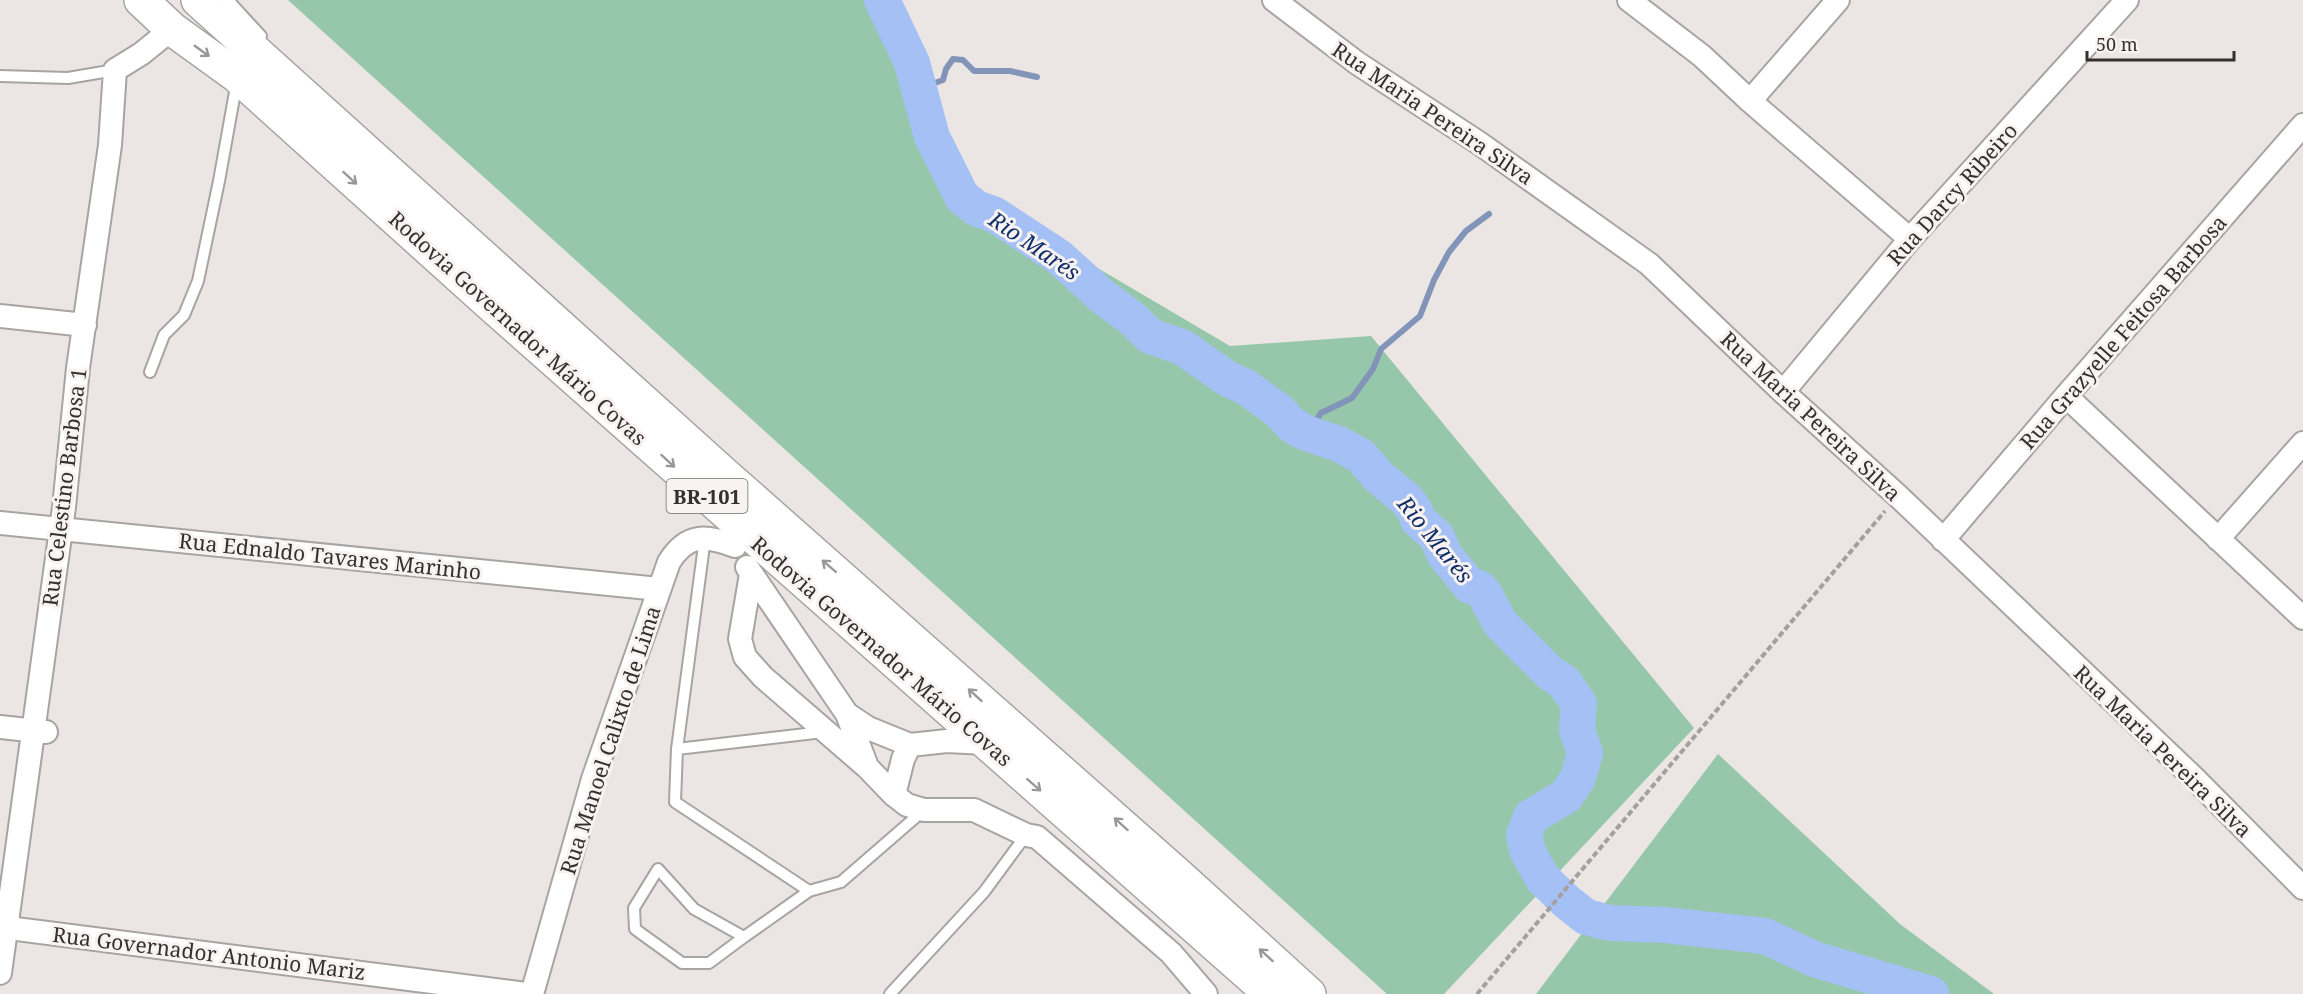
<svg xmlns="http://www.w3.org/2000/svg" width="2303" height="994" font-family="'Noto Serif',serif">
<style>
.green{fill:#96c7aa}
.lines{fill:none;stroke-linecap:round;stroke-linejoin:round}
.stream{stroke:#8295b9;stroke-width:6}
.river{stroke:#a4c0f4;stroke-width:36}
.service-casing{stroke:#a8a4a2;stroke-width:14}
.minor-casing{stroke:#a8a4a2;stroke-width:26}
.trunk-casing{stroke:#a8a4a2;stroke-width:36}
.path{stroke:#a3a09e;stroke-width:4;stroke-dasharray:6 3;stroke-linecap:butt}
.service{stroke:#fff;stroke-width:10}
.minor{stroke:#fff;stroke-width:22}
.trunk{stroke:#fff;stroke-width:33}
.oneway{stroke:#999898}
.labels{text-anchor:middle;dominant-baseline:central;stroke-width:6;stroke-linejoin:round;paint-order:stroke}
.shield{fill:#f8f3f1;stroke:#6e6b6a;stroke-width:1.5}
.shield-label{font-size:20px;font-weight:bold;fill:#333130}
.street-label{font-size:21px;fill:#333130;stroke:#f8f3f1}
.water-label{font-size:22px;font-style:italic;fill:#102e69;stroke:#f8f3f1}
</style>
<rect width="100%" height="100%" fill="#ebe6e4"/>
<path class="green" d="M288,0H878L972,194L1230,346L1371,336L1694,728L1444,994H1387Z
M1718,754L1900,924L1994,994H1536Z"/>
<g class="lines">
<path class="stream" d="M919,89L943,80L946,69L953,59L963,60L974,71H1010L1037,77
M1315,435L1316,421L1321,413L1352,398L1373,369L1381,349L1420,316L1434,280L1449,252L1466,231L1489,214"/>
<path class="river" d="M882,0L912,63L932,137L962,197L976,208L995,215L1059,257L1103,297L1134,320L1150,336L1182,347L1228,379L1246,387L1279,411L1292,425L1306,433L1339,444L1361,456L1379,477L1407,500L1415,511L1418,520L1437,537L1444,554L1470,586L1479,588L1484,593L1500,623L1550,673L1564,682L1579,704L1577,730L1585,753L1578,778L1566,796L1531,817L1524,835L1527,850L1543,879L1567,902L1586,917L1610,923L1665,925L1765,936L1814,959L1931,994"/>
<defs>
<path id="service" d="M228,0L261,36
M0,76L68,78L115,70
M150,372L164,335L184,315L198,281L219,181L237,81
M705,538L677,749L675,802L809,891L841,882L924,810
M677,749L823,732
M744,937L709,963H682L635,929L634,908L658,869L694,909L744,937L809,891
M890,994L984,892L1026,835"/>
<path id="minor" d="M1274,0L1357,63L1479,143L1649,264L1783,392L1898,496L2194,778L2303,888
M1629,0L1702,56L1750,101L1910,239
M1750,101L1838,0
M0,316L85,325
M1783,392L1910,239L2127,0
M2066,396L2303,618
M0,523L659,589
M2218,539L2303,443
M1943,540L2066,396L2303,125
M747,567L847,714L866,764
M751,574L740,639L745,657L763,677L868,768L894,795L907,805L924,810H974L1026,835L1037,837L1171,953L1206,994
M847,714L868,728L910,745L947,741L986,743
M0,727L46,732
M894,795L903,759L910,745
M0,927L526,994
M0,973L64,507L78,368L110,145L115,70L141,54L172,29
M532,994L593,779L669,562C687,533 706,535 735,546"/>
<path id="trunk" d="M141,0L172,29L237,76L489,303L1271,994
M198,0L724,474L1178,875L1309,994"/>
</defs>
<use href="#service" class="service-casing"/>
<use href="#minor" class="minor-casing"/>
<use href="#trunk" class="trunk-casing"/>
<path class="path" d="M1477,994L1885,511"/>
<use href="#service" class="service"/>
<use href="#minor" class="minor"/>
<use href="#trunk" class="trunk"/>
</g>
<defs><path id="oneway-shaft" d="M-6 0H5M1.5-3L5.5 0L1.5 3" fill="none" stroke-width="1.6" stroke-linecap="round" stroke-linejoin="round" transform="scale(1.5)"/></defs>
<g class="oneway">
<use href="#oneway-shaft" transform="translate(202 51) rotate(36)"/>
<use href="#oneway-shaft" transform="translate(350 178) rotate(42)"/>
<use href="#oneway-shaft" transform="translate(668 461) rotate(42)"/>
<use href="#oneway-shaft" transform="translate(829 566) rotate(-139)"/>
<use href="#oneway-shaft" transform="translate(975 695) rotate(-138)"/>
<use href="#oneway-shaft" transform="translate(1034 785) rotate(41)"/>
<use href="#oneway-shaft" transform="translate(1121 824) rotate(-138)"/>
<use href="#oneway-shaft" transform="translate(1266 955) rotate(-138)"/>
</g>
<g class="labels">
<rect class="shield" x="666.5" y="479" width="81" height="34" rx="4.5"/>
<g class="shield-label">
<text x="707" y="496">BR-101</text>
</g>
<g class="street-label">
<text transform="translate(1433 113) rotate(34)">Rua Maria Pereira Silva</text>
<text transform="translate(1952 194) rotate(-48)">Rua Darcy Ribeiro</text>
<text transform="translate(518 328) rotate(42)">Rodovia Governador Mário Covas</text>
<text transform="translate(2123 332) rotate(-49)">Rua Grazyelle Feitosa Barbosa</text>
<text transform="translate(1811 416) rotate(43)">Rua Maria Pereira Silva</text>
<text transform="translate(64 487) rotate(-83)">Rua Celestino Barbosa 1</text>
<text transform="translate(330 556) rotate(6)">Rua Ednaldo Tavares Marinho</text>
<text transform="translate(882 651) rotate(41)">Rodovia Governador Mário Covas</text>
<text transform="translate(610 740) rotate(-72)">Rua Manoel Calixto de Lima</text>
<text transform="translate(2163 751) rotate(44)">Rua Maria Pereira Silva</text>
<text transform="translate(209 953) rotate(7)">Rua Governador Antonio Mariz</text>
</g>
<g class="water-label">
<text transform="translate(1035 245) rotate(34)">Rio Marés</text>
<text transform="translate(1436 539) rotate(51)">Rio Marés</text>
</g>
</g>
<path d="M2087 51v9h147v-9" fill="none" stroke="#333130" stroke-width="3"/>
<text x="2096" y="51" font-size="18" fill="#333130" stroke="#f8f3f1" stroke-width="4.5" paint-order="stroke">50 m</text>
</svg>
